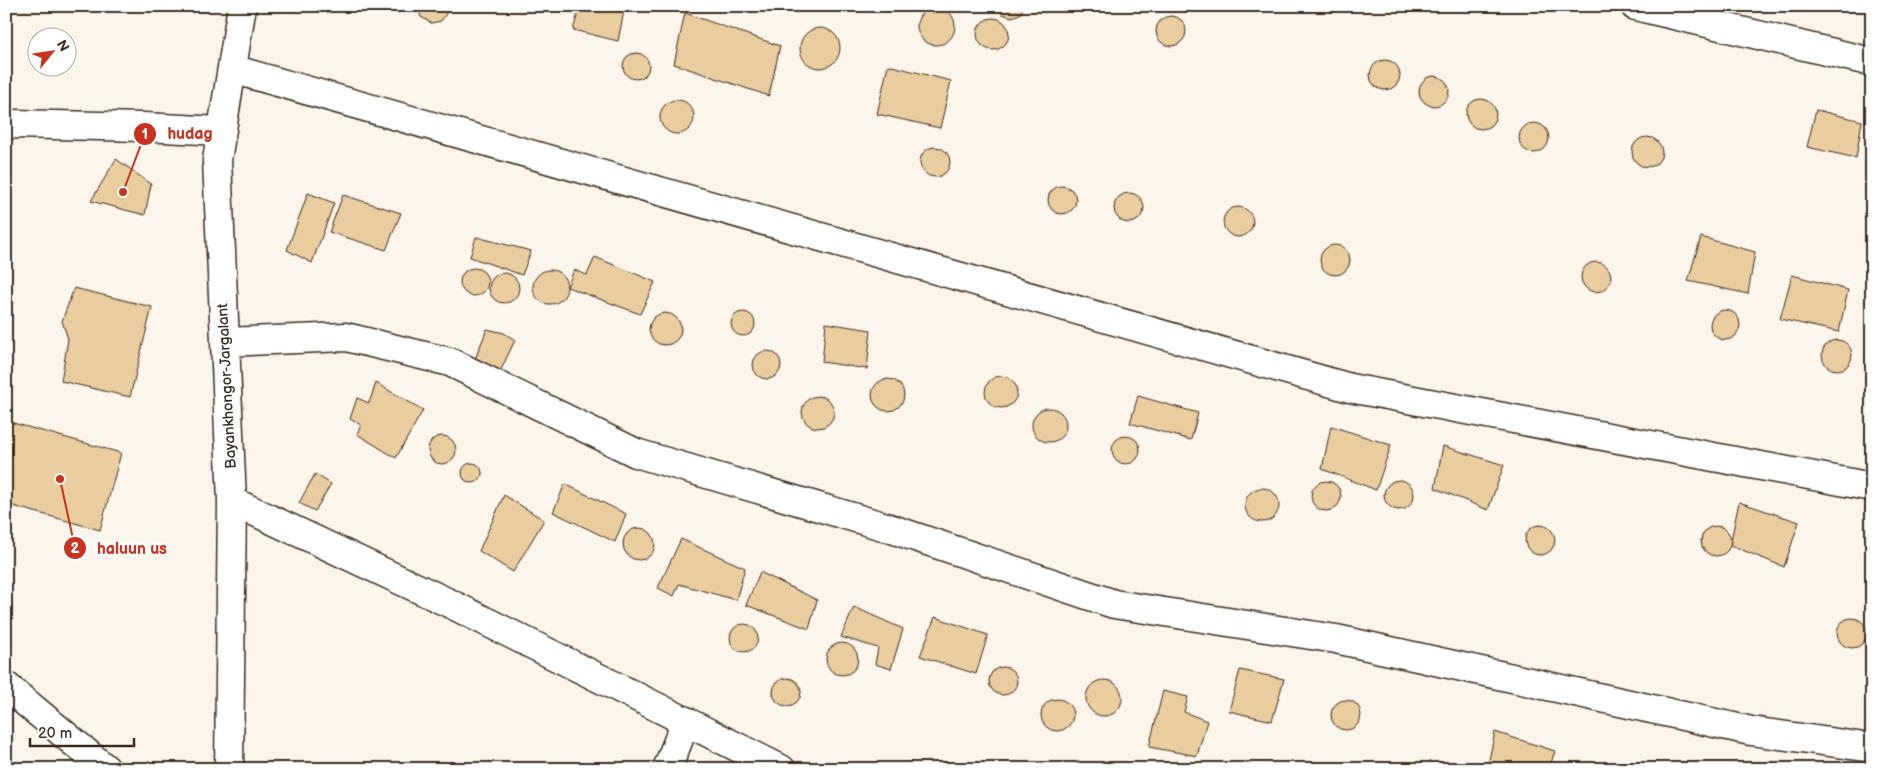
<svg xmlns="http://www.w3.org/2000/svg" width="1878" height="775" font-family="'Balsamiq Sans',sans-serif">
<style>
.building{fill:#eacd9e;stroke:#3b2a1e}
.lines{fill:none;stroke-linecap:round;stroke-linejoin:round}
.minor-casing{stroke:#3b2a1e;stroke-width:31}
.minor{stroke:#fff;stroke-width:28}
.labels{text-anchor:middle;dominant-baseline:central;stroke-width:5;stroke-linejoin:round;paint-order:stroke}
.street-label{font-size:15px;fill:#3b2a1e;stroke:#fff}
.leader{fill:none;stroke:#c8321e;stroke-width:2}
.callout-dot{fill:#c8321e;stroke:#fff;stroke-width:2}
.mark-label{font-size:15px;text-anchor:middle;font-weight:bold;fill:#fff}
.callout-label{font-size:16px;text-anchor:middle;font-weight:bold;fill:#c8321e;stroke:#fff;stroke-width:5;stroke-linejoin:round;paint-order:stroke}
</style>
<rect width="100%" height="100%" fill="#fbf5ec"/>
<filter id="ink" filterUnits="userSpaceOnUse"><feTurbulence type="fractalNoise" baseFrequency=".02" numOctaves="2"/><feDisplacementMap in="SourceGraphic" scale="10" xChannelSelector="R" yChannelSelector="G"/><feConvolveMatrix kernelMatrix="1 2 1 2 8 2 1 2 1" color-interpolation-filters="sRGB"/></filter>
<g filter="url(#ink)">
<path class="building" d="M385,6H402L399,13Z
M417,6H450V8L441,21L431,23L421,17Z
M580,6H625L618,41L573,30Z
M997,6H1024L1020,14L1012,17L1002,14Z
M917 26a19 19 0 1 1 38 0a19 19 0 1 1-38 0Z
M685,13L780,46L769,96L674,64Z
M1156 31a15 15 0 1 1 30 0a15 15 0 1 1-30 0Z
M977 34a16 16 0 1 1 32 0a16 16 0 1 1-32 0Z
M800 48a20 20 0 1 1 40 0a20 20 0 1 1-40 0Z
M623 66a13 13 0 1 1 26 0a13 13 0 1 1-26 0Z
M1370 75a15 15 0 1 1 30 0a15 15 0 1 1-30 0Z
M888,65L951,81L940,128L877,114Z
M1419 91a15 15 0 1 1 30 0a15 15 0 1 1-30 0Z
M1466 114a15 15 0 1 1 30 0a15 15 0 1 1-30 0Z
M660 117a17 17 0 1 1 34 0a17 17 0 1 1-34 0Z
M1816,110L1862,121L1856,158L1807,147Z
M1519 138a15 15 0 1 1 30 0a15 15 0 1 1-30 0Z
M1632 152a15 15 0 1 1 30 0a15 15 0 1 1-30 0Z
M920 162a15 15 0 1 1 30 0a15 15 0 1 1-30 0Z
M116,159L151,184L145,215L91,201Z
M1048 200a14 14 0 1 1 28 0a14 14 0 1 1-28 0Z
M308,193L334,203L312,263L287,250Z
M1114 208a15 15 0 1 1 30 0a15 15 0 1 1-30 0Z
M343,195L401,213L386,250L329,232Z
M1223 222a15 15 0 1 1 30 0a15 15 0 1 1-30 0Z
M6,212L12,224L6,236Z
M476,237L531,251L522,275L470,257Z
M1701,237L1755,252L1748,294L1688,281Z
M1320 260a15 15 0 1 1 30 0a15 15 0 1 1-30 0Z
M595,257L655,282L640,314L567,287L574,270L587,275Z
M1581 277a15 15 0 1 1 30 0a15 15 0 1 1-30 0Z
M460 282a14 14 0 1 1 28 0a14 14 0 1 1-28 0Z
M533 287a17 17 0 1 1 34 0a17 17 0 1 1-34 0Z
M489 288a15 15 0 1 1 30 0a15 15 0 1 1-30 0Z
M1792,275L1848,290L1839,332L1780,319Z
M74,288L152,307L130,397L61,381L68,339L62,321Z
M1710 325a15 15 0 1 1 30 0a15 15 0 1 1-30 0Z
M731 324a12 12 0 1 1 24 0a12 12 0 1 1-24 0Z
M649 329a16 16 0 1 1 32 0a16 16 0 1 1-32 0Z
M826,323L871,330L867,369L822,362Z
M487,329L504,333L515,340L499,374L473,364Z
M1822 355a15 15 0 1 1 30 0a15 15 0 1 1-30 0Z
M753 365a14 14 0 1 1 28 0a14 14 0 1 1-28 0Z
M985 392a16 16 0 1 1 32 0a16 16 0 1 1-32 0Z
M872 395a16 16 0 1 1 32 0a16 16 0 1 1-32 0Z
M376,383L423,410L396,458L357,434L361,425L350,419L357,398L369,403Z
M802 412a16 16 0 1 1 32 0a16 16 0 1 1-32 0Z
M1138,396L1198,413L1191,440L1130,423Z
M1032 425a17 17 0 1 1 34 0a17 17 0 1 1-34 0Z
M6,421L121,453L100,530L6,504Z
M1331,426L1391,445L1376,490L1322,469Z
M1112 450a14 14 0 1 1 28 0a14 14 0 1 1-28 0Z
M428 450a14 14 0 1 1 28 0a14 14 0 1 1-28 0Z
M1443,446L1504,465L1488,510L1435,488Z
M462 473a10 10 0 1 1 20 0a10 10 0 1 1-20 0Z
M315,474L331,484L315,511L299,503Z
M1384 495a15 15 0 1 1 30 0a15 15 0 1 1-30 0Z
M1311 496a15 15 0 1 1 30 0a15 15 0 1 1-30 0Z
M565,484L626,514L615,542L553,512Z
M1245 505a17 17 0 1 1 34 0a17 17 0 1 1-34 0Z
M504,495L544,520L513,572L479,551Z
M1739,502L1799,522L1784,567L1730,545Z
M1525 540a15 15 0 1 1 30 0a15 15 0 1 1-30 0Z
M1701 541a15 15 0 1 1 30 0a15 15 0 1 1-30 0Z
M623 544a16 16 0 1 1 32 0a16 16 0 1 1-32 0Z
M681,539L745,568L736,600L679,584L674,596L658,588Z
M760,572L817,600L809,629L746,605Z
M854,607L903,629L891,669L875,664L878,648L841,637Z
M935,617L988,635L976,674L920,656Z
M1837 633a15 15 0 1 1 30 0a15 15 0 1 1-30 0Z
M730 638a14 14 0 1 1 28 0a14 14 0 1 1-28 0Z
M826 659a16 16 0 1 1 32 0a16 16 0 1 1-32 0Z
M989 681a14 14 0 1 1 28 0a14 14 0 1 1-28 0Z
M1240,670L1284,679L1272,721L1229,711Z
M773 692a14 14 0 1 1 28 0a14 14 0 1 1-28 0Z
M1086 698a18 18 0 1 1 36 0a18 18 0 1 1-36 0Z
M1163,691L1188,697L1184,712L1207,721L1197,756L1149,747Z
M1041 715a16 16 0 1 1 32 0a16 16 0 1 1-32 0Z
M1331 715a15 15 0 1 1 30 0a15 15 0 1 1-30 0Z
M1495,732L1555,751L1549,769H1487Z"/>
<g class="lines">
<defs>
<path id="minor" d="M1635,6L1872,62
M232,69L1350,388L1872,487
M6,126L11,124L144,127L221,131
M225,342L346,337L450,362L636,453L886,527L1114,604L1336,639L1751,731L1872,748
M232,501L451,604L781,769
M6,686L106,769
M229,769L232,501L217,160L242,6
M667,769L686,721"/>
</defs>
<use href="#minor" class="minor-casing"/>
<use href="#minor" class="minor"/>
</g>
</g>
<g class="labels">
<g class="street-label">
<text transform="translate(227 386) rotate(-93)">Bayankhongor-Jargalant</text>
</g>
</g>
<path class="leader" d="M123 192L145 134M60 479L75 548"/>
<g class="callout-dot">
<circle cx="123" cy="192" r="5"/>
<circle cx="60" cy="479" r="5"/>
<circle cx="145" cy="134" r="12"/>
<circle cx="75" cy="548" r="12"/>
</g>
<g class="mark-label">
<text x="145" y="139">1</text>
<text x="75" y="553">2</text>
</g>
<g class="callout-label">
<text x="190" y="139">hudag</text>
<text x="132" y="554">haluun us</text>
</g>
<rect width="1878" height="775" fill="none" stroke="#fff" stroke-width="25"/>
<rect x="12" y="12" width="1853" height="750" fill="none" stroke="#3b2a1e" stroke-width="2" filter="url(#ink)"/>
<g transform="translate(52 52) rotate(60)"><circle r="24" fill="#ffffff" stroke="#b1aaa5"/>
<path d="M0-4L9 19L0 12L-9 19Z" fill="#c8321e"/>
<text y="-8" font-size="14" font-weight="bold" text-anchor="middle" fill="#3b2a1e">N</text>
</g>
<path d="M30 738v8h104v-8" fill="none" stroke="#3b2a1e" stroke-width="2.5"/>
<text x="38" y="738" font-size="15" fill="#3b2a1e" stroke="#ffffff" stroke-width="4" paint-order="stroke">20 m</text>
</svg>
